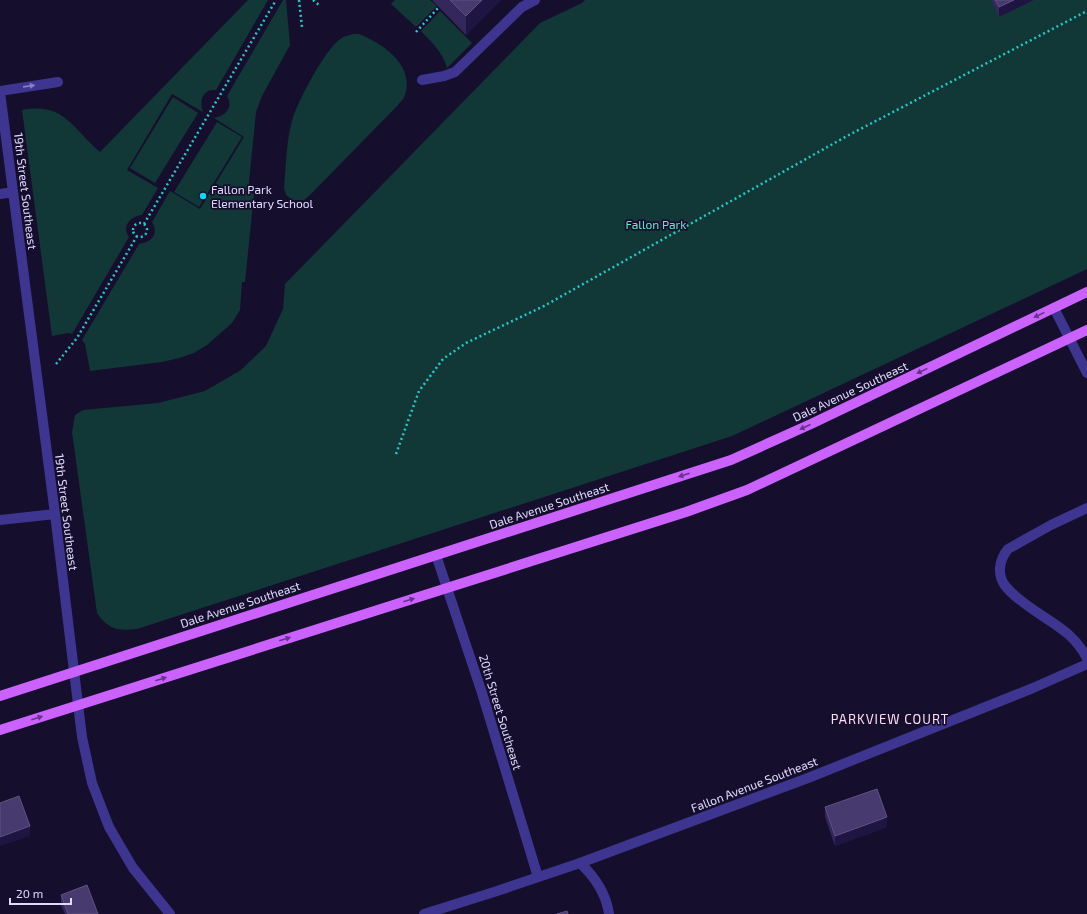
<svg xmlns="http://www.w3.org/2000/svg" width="1087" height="914" font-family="'Exo 2',sans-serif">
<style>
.green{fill:#113737}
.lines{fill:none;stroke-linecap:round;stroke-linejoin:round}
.path{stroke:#24c9c7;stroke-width:2.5;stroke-dasharray:2 3;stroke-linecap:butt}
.lane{stroke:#3d3590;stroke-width:10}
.street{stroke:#3d3590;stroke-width:10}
.primary{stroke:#cb61ff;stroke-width:10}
.wall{fill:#33275c}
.shaded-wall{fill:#1f1542}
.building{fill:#463a6e;stroke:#5e5384}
.oneway{fill:#867fc2}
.oneway2{fill:#67348c}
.poi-dot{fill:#06dbff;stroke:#150f2d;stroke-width:1.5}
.labels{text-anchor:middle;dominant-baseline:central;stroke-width:3.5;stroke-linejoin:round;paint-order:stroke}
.poi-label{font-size:12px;fill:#e0daff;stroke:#150f2d;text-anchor:start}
.street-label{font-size:12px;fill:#e0daff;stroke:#150f2d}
.park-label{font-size:12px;fill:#5aecce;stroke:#150f2d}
.neighbourhood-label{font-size:13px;letter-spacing:1px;fill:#ffdcf1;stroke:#150f2d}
</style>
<rect width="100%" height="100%" fill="#150f2d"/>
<path class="green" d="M248,0H268L216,90C202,89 199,101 203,112L172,94L127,170L158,188L142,215C131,216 121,226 129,237L72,334L68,333L52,336L22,110C64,102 72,128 100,152Z
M283,0H286L290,45L262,96L256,112L248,192L254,194L245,282H242L240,310L232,323L207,345L194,353L179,358L162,362L90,371L85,344L82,340L139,244C152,242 159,234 152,222L170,191L200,209L244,137L214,118C225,116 234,108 227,96Z
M395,0H430L437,6L416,27L391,4Z
M585,0H1087V269L732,436L137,629C119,631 108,630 97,613L72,432L75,415L83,410L158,403L205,391L241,370L266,346L283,309L285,284L540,23L582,3Z
M440,11L472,43L447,68C443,52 432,43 421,31Z
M359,34C382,43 415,65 405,95C404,99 400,102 398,105L310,195L304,200H292L286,195L284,188C286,165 286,143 292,121C296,104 325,50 339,40C345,35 352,34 359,34Z
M173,97L198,113L155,183L130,168Z
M217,122L242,137L199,207L174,192Z"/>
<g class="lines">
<path class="path" d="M299,0L302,27
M313,0L319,5
M416,32L439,7
M133 230a7 7 0 1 1 14 0a7 7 0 1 1-14 0Z
M144,224L276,0
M56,364L77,338L137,236
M396,454L419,391L443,359L466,343L544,306L847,136L1087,11"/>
<path class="lane" d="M422,80L444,76L455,72L522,7L535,0
M0,91L58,82
M1087,508L1051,525L1008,549C999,560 996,576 1007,588C1024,607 1049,618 1068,634C1076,641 1082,649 1087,658
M580,863C595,877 606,893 609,914"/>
<path class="street" d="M0,92L55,514L82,737L92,783L109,827L133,868L170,914
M0,194L13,192
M1054,308L1087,373
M0,520L55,514
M436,555L482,693L538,877
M424,914L494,892L580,863L808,778L1033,688L1087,664"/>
<path class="primary" d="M0,696L731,460L811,424L1087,292
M0,730L686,512L747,490L1087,330"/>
</g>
<path class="wall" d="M432,0H501L466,35Z
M991,0H1034L999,17Z
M825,807L887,827L835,846L825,817Z
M61,895L98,914H65L61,905Z"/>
<path class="shaded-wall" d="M482,0H501L466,35V16Z
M1014,0H1034L999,17V7Z
M887,817V827L835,846V836Z
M30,826V836L0,846V837Z"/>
<path class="building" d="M450,0H482L466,16Z
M995,0H1014L999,7Z
M877,789L887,817L835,836L825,807Z
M19,796L30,826L0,837V803Z
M87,885L98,914H68L61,895Z
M567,911L568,914H557Z"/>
<defs><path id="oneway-solid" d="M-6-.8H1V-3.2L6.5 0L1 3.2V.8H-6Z"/></defs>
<use class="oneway" href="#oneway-solid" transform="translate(29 86) rotate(-8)"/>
<g class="oneway2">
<use href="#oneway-solid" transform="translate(1039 315) rotate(154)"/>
<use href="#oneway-solid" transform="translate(922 371) rotate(154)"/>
<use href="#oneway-solid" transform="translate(805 427) rotate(156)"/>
<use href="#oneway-solid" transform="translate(684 475) rotate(162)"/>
<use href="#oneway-solid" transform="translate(409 600) rotate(-18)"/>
<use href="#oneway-solid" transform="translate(285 639) rotate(-18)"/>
<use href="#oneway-solid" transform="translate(161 679) rotate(-18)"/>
<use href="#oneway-solid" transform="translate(37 718) rotate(-18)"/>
</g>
<circle class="poi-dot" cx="203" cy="196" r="4"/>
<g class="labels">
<g class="poi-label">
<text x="211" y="189">Fallon Park<tspan x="211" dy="14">Elementary School</tspan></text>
</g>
<g class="street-label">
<text transform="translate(26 191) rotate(83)">19th Street Southeast</text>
<text transform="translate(850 391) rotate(-25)">Dale Avenue Southeast</text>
<text transform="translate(549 505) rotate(-18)">Dale Avenue Southeast</text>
<text transform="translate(67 512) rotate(83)">19th Street Southeast</text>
<text transform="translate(240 604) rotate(-18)">Dale Avenue Southeast</text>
<text transform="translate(501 712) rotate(73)">20th Street Southeast</text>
<text transform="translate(754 784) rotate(-21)">Fallon Avenue Southeast</text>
</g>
<g class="park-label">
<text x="656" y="224">Fallon Park</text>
</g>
<g class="neighbourhood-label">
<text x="890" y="719">PARKVIEW COURT</text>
</g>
</g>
<path d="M10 898v6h61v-6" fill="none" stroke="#e0daff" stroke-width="2"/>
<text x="16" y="898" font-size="12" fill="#e0daff" stroke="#150f2d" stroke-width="3" paint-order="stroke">20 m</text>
</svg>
